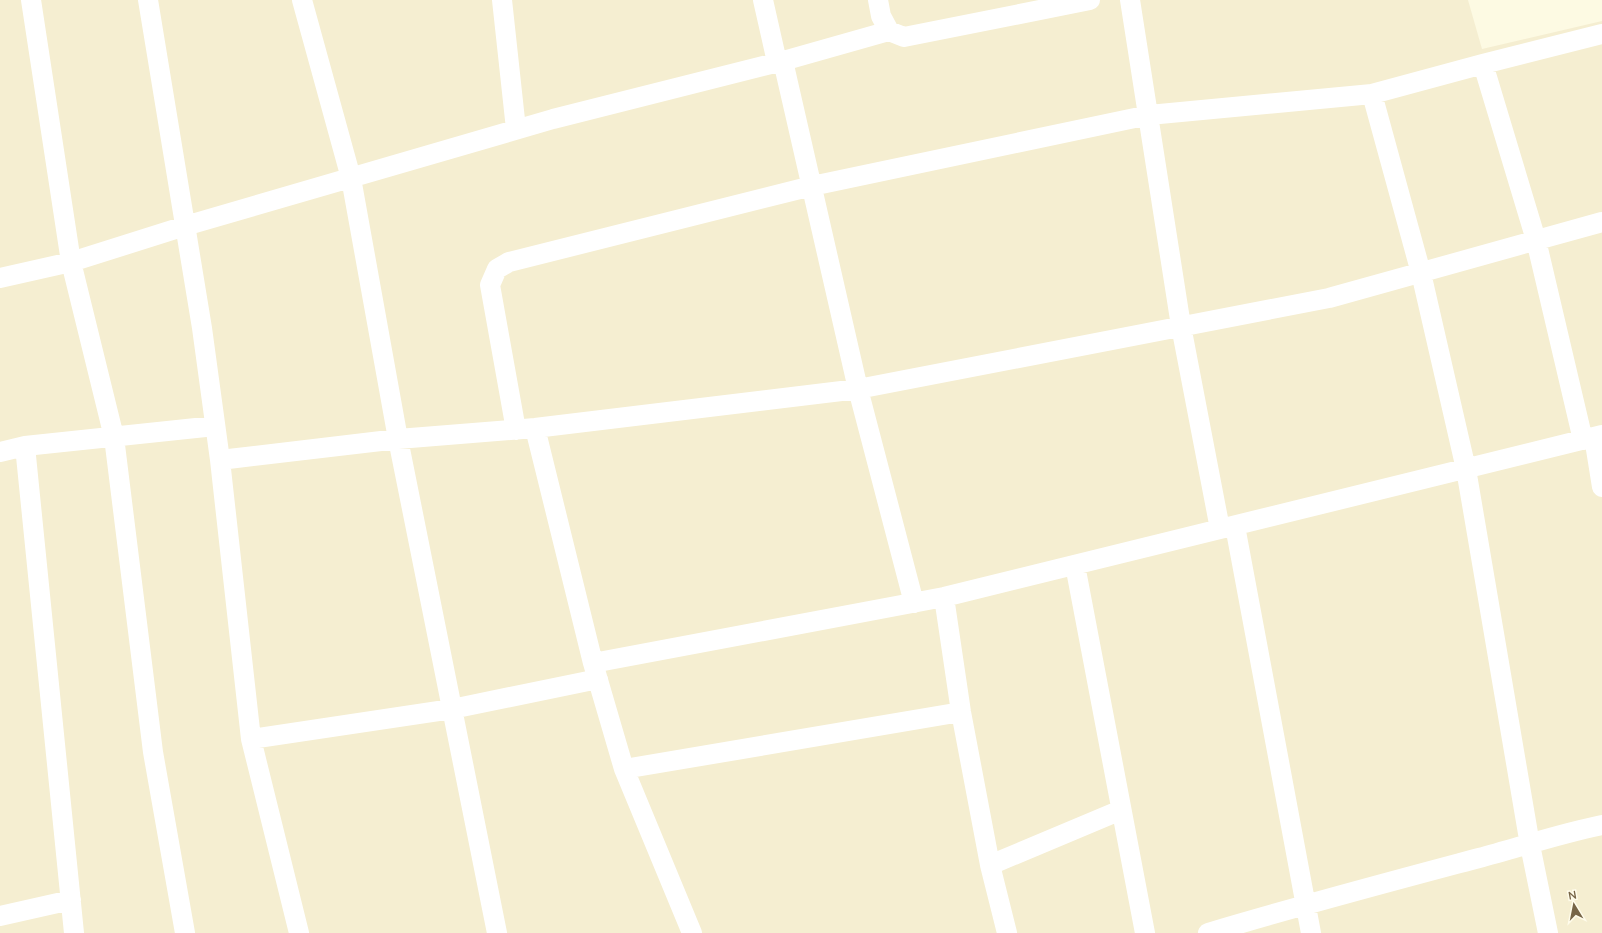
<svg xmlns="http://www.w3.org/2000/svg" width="1602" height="933" font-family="'Nunito Sans',sans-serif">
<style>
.residential{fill:#f5eed1}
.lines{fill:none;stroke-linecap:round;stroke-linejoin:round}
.street{stroke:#fff;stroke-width:20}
</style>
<rect width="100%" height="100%" fill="#fdfae3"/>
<path class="residential" d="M0,0H1468L1482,49L1602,21V933H0Z"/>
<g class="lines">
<path class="street" d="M31,0L71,262L114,437L153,752L185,933
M148,0L202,328L220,460L251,739L299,933
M302,0L351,178L398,439L497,933
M502,0L516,129
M763,0L777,62
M878,0L881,16L889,31L904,37L1090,0
M1130,0L1181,326L1220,529
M889,31L783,61L858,389L914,603
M1483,64L1536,240L1583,440
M1372,94L1421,273L1466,469L1530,845L1548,933
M0,278L71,262L185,226L553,119L783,61
M535,428L593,663L624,769L692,933
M516,430L490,285L497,269L509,262L812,186L1149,115L1372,94L1483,64L1602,34
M1594,437L1602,487
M25,446L74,933
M0,452L25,446L215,426
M220,460L398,439L535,428L858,389L1329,298L1602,222
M1235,526L1311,933
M1075,565L1145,933
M944,597L961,712L990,865L1007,933
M593,663L944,597L1602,435
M251,739L452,709L598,679
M624,769L961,712
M990,865L1121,810
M0,916L71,900
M1208,933C1298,906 1389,882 1479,858C1520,847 1562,833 1602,825"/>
</g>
<g transform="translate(1574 905) rotate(350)" stroke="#fffceb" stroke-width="3" paint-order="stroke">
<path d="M0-3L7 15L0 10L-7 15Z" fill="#776547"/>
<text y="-6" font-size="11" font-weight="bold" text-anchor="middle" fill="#776547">N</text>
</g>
</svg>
